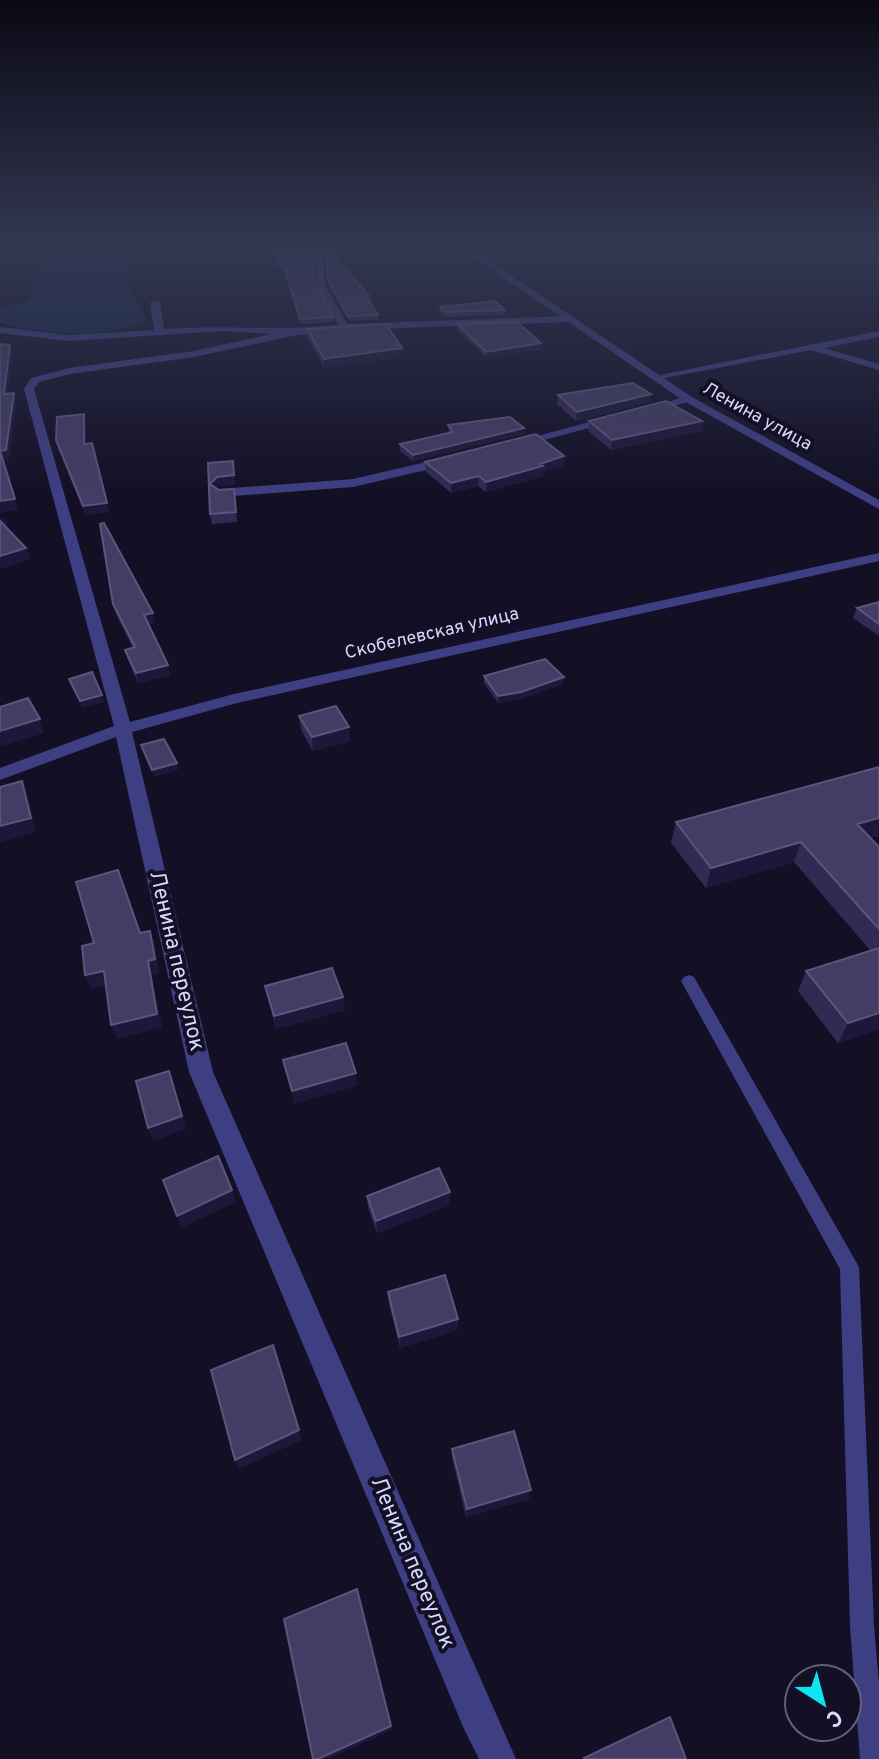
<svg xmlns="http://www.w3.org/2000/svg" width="879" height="1759" font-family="Overpass,sans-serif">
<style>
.water{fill:#112949}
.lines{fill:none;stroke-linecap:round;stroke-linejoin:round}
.service{fill:#3e3e82;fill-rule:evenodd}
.minor{fill:#3e3e82;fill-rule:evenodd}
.tertiary{fill:#3e3e82;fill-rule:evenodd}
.wall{fill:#312a53}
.shaded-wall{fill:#1d1839}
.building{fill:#433d65;stroke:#5b557d;stroke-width:2}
.labels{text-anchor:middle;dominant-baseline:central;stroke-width:8;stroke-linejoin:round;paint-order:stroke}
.far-street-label{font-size:18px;fill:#dad7fd;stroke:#131026}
.street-label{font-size:22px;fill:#dad7fd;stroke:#131026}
</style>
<rect width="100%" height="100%" fill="#131026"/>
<path class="water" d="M98,246H151L127,272L129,288L147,321C108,340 41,334 0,323V309L26,301L33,294L30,280L39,270Z"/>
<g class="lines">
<path class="service" d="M689,975L694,977L859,1267L874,1626L879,1683V1759H860L850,1626L840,1269L681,981L684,977Z"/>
<path class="minor" d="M315,246H323L325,285L347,324L569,316L574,319L569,322L344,330L292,336L194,357L70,374L39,382L34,389L130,722L234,694L879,553V561L237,703L132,732L213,1072L516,1759H479L464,1729L189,1072L116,737L0,780V768L114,726L24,389L31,378L69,368L194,351L272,334L223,331L68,341L0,333V327L68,335L154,330L150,303L155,300L160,303L164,329C222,325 280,331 338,325L317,285Z
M879,331V337L824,348L879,364V370L811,350L655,380L650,377Z
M688,396L693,399L692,401L646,413L640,410Z
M615,415L619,416V420L514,448L508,444Z
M452,456L458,460L456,463L353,487L220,497L214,493L220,489L353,479Z"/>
<path class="tertiary" d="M457,246H467L692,397L879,500V509L684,401Z"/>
</g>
<path class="wall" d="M274,246L314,280L333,317V322L300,324L283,269H278Z
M328,279L369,301L378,315V320L349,321L328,284Z
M440,307L505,310L504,315L445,317L440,312Z
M457,324L541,343V349L486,357L457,329Z
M307,329L402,348V357L324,367L307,337Z
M558,395L650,402L576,421L557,404Z
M589,421H702L701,431L611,450L588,431Z
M86,422V444L109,512L86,515L56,440Z
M448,425L524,428L523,434L413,461L400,451V444L449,433Z
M425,462L563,466L543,472V476L486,492L478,486L451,493L426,472Z
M208,463L234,470L235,485L218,486L216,489L219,490L234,489L237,522L212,524L210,514Z
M879,602V636L853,618L857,608Z
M113,604L155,623L148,624L170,675L138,683L128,660L125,650L133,648L116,614Z
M484,676L563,684L520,699L498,703L484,683Z
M299,716L349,727L350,741L313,751L301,730Z
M676,822L871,838L879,847V1029L838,1043L798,991L806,971L870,950L794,862L706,888L671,843Z
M265,986L343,997L345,1010L276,1029Z
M367,1196L450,1205L377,1233L368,1208Z
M388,1292L458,1319L457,1330L400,1348L389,1304Z
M452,1449L529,1499L466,1517L452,1458Z"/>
<path class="shaded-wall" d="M541,343V349L486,357V352Z
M10,345L13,355L7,404L4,394Z
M402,348V357L324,367V359Z
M14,393L17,403L9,460L4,461L18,510L0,513V451Z
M651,394L650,402L576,421L577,412Z
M84,414L86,422V452L84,444Z
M702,421L701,431L611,450L612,440Z
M524,428L523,434L413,461V455Z
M564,456L563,466L543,472V476L486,492V482Z
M233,461L235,485L218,486L211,494L210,484Z
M479,476L478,486L451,493V483Z
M107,503L109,512L86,515L83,506Z
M5,518L8,529L2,530L0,519Z
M26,548L30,559L0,569V556Z
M153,613L155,623L146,625L144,615Z
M168,665L170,675L138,683L136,673Z
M564,677L563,684L520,699L498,703V696Z
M102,695L104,702L82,708L80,701Z
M40,719L44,733L2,746L0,741V731Z
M349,727L350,741L313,751L312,737Z
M177,763L178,770L154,777L152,770Z
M22,781L27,795L36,832L0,842V826Z
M879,818V836L849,844L857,824Z
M801,842L794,862L706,888L711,868Z
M150,931L155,945L159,973L152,975L162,1027L117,1039L111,1025L148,961Z
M104,971L109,985L91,989L85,975Z
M343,997L345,1010L276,1029L274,1016Z
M879,1013V1029L838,1043L848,1023Z
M169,1071L186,1129L153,1141L148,1128Z
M356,1073L357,1086L294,1104L292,1091Z
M232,1190L236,1202L181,1228L177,1216Z
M450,1192V1205L377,1233L376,1221Z
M458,1319L457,1330L400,1348L399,1337Z
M276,1355L302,1440L239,1469L235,1460Z
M531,1490L529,1499L466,1517L467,1509Z
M358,1595L392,1730L328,1759H318Z"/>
<path class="building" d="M275,246H312L314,280L333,317L300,319L283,264H277Z
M326,246L369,296H366L378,315L348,316L328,279Z
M495,301L505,310L445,312L440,307Z
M517,322L541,343L486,352L457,324Z
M386,324L402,348L324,359L307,329Z
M0,344L10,345L4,394L14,393L6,450L0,451L15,499L0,501Z
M633,383L651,394L577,412L558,395Z
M666,401L702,421L612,440L589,421Z
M84,414V444L92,443L107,503L83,506L56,440L57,417Z
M510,417L524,428L413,455L400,444L453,432L448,425Z
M536,434L564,456L540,464L543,466L486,482L479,476L451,483L425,462Z
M233,461L234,475L217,477L210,484L219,490L234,489L236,512L210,514L208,463Z
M0,521L26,548L0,556Z
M104,523L153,613L144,615L168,665L136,673L125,650L135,647L113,604L100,524Z
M879,602V624L857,608Z
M545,659L564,677L521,692L498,696L484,676Z
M92,672L102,695L80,701L69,679Z
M28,698L40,719L0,731V707Z
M336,706L349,727L312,737L299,716Z
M164,739L177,763L152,770L141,745Z
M879,767V818L857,824L879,847V929L801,842L711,868L676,822Z
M22,781L31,818L0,826V787Z
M118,870L140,933L150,931L155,959L148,961L157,1014L111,1025L104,971L85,975L82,946L94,943L76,882Z
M879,948V1013L848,1023L806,971Z
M332,968L343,997L274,1016L265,986Z
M346,1043L356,1073L292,1091L283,1060Z
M169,1071L182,1116L148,1128L136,1081Z
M218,1156L232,1190L177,1216L163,1180Z
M439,1168L450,1192L376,1221L367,1196Z
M445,1275L458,1319L399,1337L388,1292Z
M273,1345L299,1430L235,1460L211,1370Z
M514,1431L531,1490L467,1509L452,1449Z
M357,1589L391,1726L318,1759H313L284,1619Z
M670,1717L686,1759H585L584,1758Z"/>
<linearGradient id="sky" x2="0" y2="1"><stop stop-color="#0a0915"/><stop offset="0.5" stop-color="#333752"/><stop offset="1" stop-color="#333752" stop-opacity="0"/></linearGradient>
<rect width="879" height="493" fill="url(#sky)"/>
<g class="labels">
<g class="far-street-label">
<text transform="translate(757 417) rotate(29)">Ленина улица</text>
<text transform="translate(432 634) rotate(-13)">Скобелевская улица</text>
</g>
<g class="street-label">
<text transform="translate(176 961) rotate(77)">Ленина переулок</text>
<text transform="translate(412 1563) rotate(67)">Ленина переулок</text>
</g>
</g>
<g transform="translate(823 1703) rotate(144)"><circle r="38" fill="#131026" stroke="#63607c" stroke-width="2"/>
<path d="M0-6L14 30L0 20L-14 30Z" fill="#0ee5f3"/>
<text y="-12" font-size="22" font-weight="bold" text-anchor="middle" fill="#dad7fd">С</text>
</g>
</svg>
